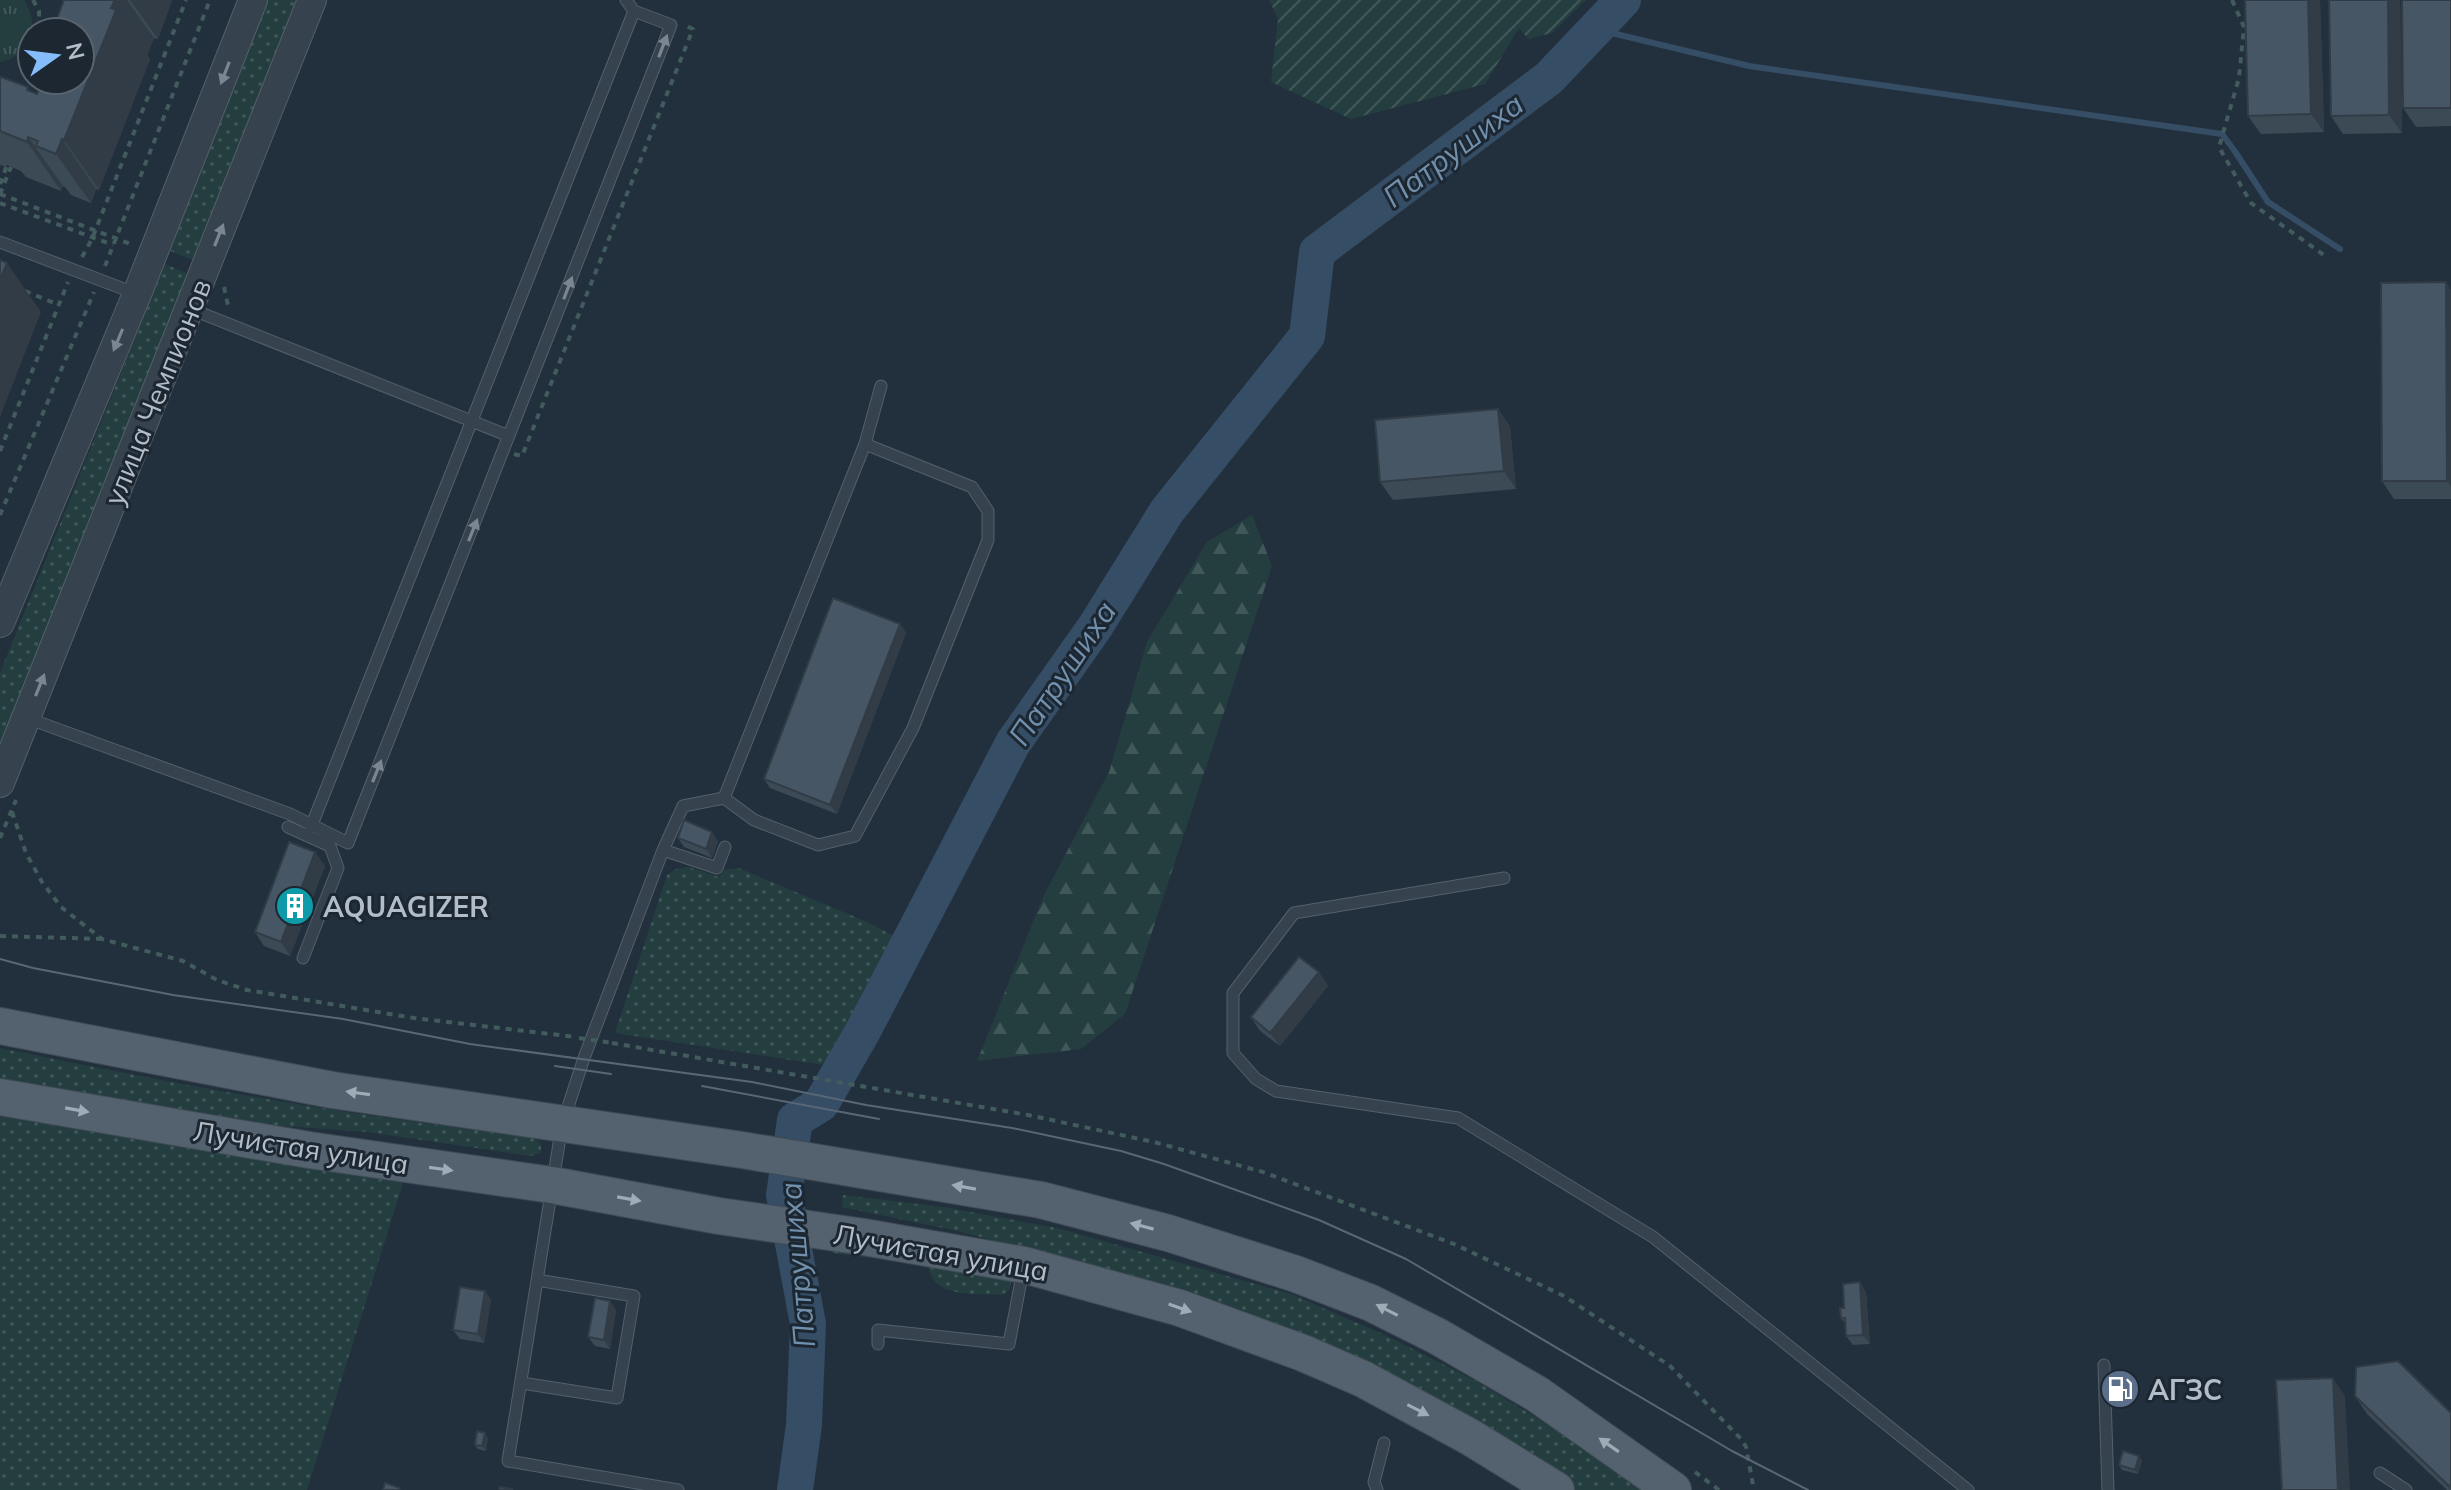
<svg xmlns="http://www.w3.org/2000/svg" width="2451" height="1490" font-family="Mulish,sans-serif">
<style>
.grass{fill:url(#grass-dots)}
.forest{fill:url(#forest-firs)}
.park{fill:url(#park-tufts)}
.garden{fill:url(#garden-furrows)}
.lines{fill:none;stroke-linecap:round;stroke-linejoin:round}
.stream{stroke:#354d65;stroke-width:6}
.river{stroke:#354d65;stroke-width:36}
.service-casing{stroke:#54606b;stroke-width:13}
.tertiary-casing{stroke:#54606b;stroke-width:30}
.primary-casing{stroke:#3f4b56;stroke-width:38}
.path{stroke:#425b5c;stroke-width:4;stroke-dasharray:6 6;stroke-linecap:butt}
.service{stroke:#36424e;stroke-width:11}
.tertiary{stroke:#36424e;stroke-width:28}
.primary{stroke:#54616e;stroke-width:36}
.tram{stroke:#586675;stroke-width:2}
.path-bridge{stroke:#425b5c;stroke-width:4;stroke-dasharray:6 6;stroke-linecap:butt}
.wall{fill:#3c4a56}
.shaded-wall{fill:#313c46}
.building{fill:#465664;stroke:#313c46;stroke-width:2}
.oneway{fill:#7a8692}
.oneway2{fill:#9fabb7}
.labels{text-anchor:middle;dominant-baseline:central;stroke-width:6;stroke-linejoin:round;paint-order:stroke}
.street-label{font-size:28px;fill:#b2bdc9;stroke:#1c2732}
.poi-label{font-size:28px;font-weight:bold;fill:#b2bdc9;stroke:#1c2732;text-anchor:start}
.water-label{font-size:30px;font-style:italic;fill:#7190ad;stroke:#1c2732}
</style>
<defs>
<pattern id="grass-dots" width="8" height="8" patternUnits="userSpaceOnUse" patternTransform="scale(2)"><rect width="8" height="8" fill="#243e3f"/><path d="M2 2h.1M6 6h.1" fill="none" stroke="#415859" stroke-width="1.8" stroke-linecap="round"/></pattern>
<pattern id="forest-firs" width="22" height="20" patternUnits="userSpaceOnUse" patternTransform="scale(2)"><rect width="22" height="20" fill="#243e3f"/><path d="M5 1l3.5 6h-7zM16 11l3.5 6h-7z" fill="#415859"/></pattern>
<pattern id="park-tufts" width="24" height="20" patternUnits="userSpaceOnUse" patternTransform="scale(2)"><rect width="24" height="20" fill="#243e3f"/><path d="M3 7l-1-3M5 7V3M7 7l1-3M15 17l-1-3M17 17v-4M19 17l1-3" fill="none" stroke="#415859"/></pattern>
<pattern id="garden-furrows" width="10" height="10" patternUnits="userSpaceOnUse" patternTransform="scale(2)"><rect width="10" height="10" fill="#243e3f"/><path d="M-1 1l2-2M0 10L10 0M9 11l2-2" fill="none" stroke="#415859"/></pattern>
</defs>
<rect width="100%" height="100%" fill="#22303e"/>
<path class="grass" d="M267,0H300L199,262L170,251Z
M165,264L193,276L0,746V673Z
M688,867L719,877L724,870L738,868L865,921L900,939L831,1066L615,1033L667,875L676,869Z
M0,1048C176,1084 354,1118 532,1136L541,1144V1153L530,1156L368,1132L255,1124L0,1083Z
M0,1110L205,1151L403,1183L307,1490H0Z
M843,1195L943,1207L1057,1228L1291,1294L1389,1337L1474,1380L1569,1437L1646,1490H1574L1521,1454L1082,1264L958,1231L842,1207Z
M833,1244L1000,1274L1011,1282L1010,1289L1002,1295C977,1293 930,1299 929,1265L832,1253Z"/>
<path class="forest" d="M1252,515L1272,566L1125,1014L1081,1049L977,1061L1044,895L1109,772L1147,642L1207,542Z"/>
<path class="park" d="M0,0H24C41,26 31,56 0,62Z"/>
<path class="garden" d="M1269,0H1586L1552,33L1528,39L1519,28L1485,84L1351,119L1271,82L1278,19Z"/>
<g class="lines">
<path class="stream" d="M1595,29L1749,66L2222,134L2234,150L2268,202L2340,249"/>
<path class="river" d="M795,1490L804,1425L808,1324L784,1195L795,1120L821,1104L863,1031L1013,743L1095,627L1167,511L1307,336L1317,252L1549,78L1623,0"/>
<defs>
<path id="service" d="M626,0L634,11
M0,242L137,294
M191,309L509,436
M27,718L290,814L348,843L671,25L634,11L311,827
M724,798L865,444
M288,827L330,846L338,868L303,958
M663,850L717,868L725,847
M1504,878L1294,913L1233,993V1053L1256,1079L1276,1091L1458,1118L1653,1237L1968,1490
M878,1344V1330L1009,1344L1023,1270
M2104,1365L2108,1490
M522,1383L617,1398L634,1296L537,1280
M2380,1473L2406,1490
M678,1490L508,1461L562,1125L584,1058L663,850L683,806L724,798L754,820L818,845L855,836L913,728L988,540V511L972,487L865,444L881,386
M1377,1490L1374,1482L1384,1443"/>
<path id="tertiary" d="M0,623L137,294L253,0
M0,783L312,0"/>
<path id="primary" d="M0,1026L332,1090L742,1150L1041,1200L1168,1233L1296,1274L1371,1303L1437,1336L1537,1394L1673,1490
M0,1097L309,1150L552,1185L719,1216L864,1237L1024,1265L1180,1308L1303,1353L1363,1379L1470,1437L1556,1490"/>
</defs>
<use href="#service" class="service-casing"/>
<use href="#tertiary" class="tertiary-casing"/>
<use href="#primary" class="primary-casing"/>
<path class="path" d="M33,0L39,11V32
M2232,0L2244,27L2239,78L2219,147L2251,203L2328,258
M0,184L7,165
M0,194L133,245
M0,194L11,167
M0,203L113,245
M82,257L92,239L186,0
M105,266L210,0
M224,287L229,310
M25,291L57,304
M0,451L68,282
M514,454L522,456L693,29L686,26
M0,515L94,292
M12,812L26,853L42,882L61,907L102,939L183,961L217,980L247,990L414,1018L576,1037
M0,838L16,800
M0,936L102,939
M612,1043L1028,1115L1154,1142L1263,1172L1454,1244L1564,1296L1670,1366L1742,1440L1746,1447L1754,1490
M1695,1472L1719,1490"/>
<use href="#service" class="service"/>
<use href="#tertiary" class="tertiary"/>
<use href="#primary" class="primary"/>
<path class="tram" d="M0,959L33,968L173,995L343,1019L470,1044L752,1082L866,1105L1012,1128L1121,1151L1164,1164L1319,1220L1406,1259L1732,1451L1808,1490
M555,1066L611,1074
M702,1086L879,1119"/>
<path class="path-bridge" d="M579,1038L612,1043"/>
</g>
<path class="wall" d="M64,0H172L158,39L154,38L147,55L150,59L99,190L96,189L91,203L71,195L65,187L63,186L61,191L26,177L21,171L7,165L6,167L0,165V79L37,94L40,86L36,81Z
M2245,0H2320L2324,132L2261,134L2248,116Z
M2329,0H2400L2402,133L2343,134L2331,116Z
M2451,0V126L2416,127L2403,108Z
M2451,290V499H2394L2382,481Z
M1498,409L1510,427L1516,489L1393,500L1380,482Z
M900,624L906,633L837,814L770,788L764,779Z
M678,838L718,841L712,858L684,847Z
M315,852L325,866L290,956L264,946L255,932Z
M1319,972L1328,986L1280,1046L1260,1031L1251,1017Z
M485,1291L491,1300L484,1343L460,1339L453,1330Z
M1866,1292L1870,1344L1853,1345L1846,1336V1325L1841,1318L1844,1308Z
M616,1310L610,1349L595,1346L588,1337Z
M2125,1383L2127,1395L2116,1397L2113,1392Z
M2355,1396L2451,1413V1490H2447L2367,1414Z
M488,1438L486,1451L478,1449L475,1445Z
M2142,1461L2138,1474L2122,1470L2119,1465Z"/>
<path class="shaded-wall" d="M115,0H127L154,38L147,55L150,59L99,190L64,140Z
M130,0H172L158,39Z
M2308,0H2320L2324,132L2311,114Z
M2388,0H2400L2402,133L2389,115Z
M28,137L63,186L61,191L27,142Z
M62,139L96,189L91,203L56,154Z
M7,263L41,312L0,417V280Z
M2446,282L2451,290V487L2447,481Z
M1498,409L1510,427L1516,489L1504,471Z
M900,624L906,633L837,814L830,805Z
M712,832L718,841L712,858L706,849Z
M315,852L325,866L290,956L281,942Z
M1319,972L1328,986L1280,1046L1270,1033Z
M1860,1282L1866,1292L1870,1344L1863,1335Z
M485,1291L491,1300L484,1343L478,1334Z
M610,1301L616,1310L610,1349L604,1340Z
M2122,1378L2125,1383L2127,1395L2124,1390Z
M2333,1378L2345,1396L2350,1490H2338Z
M485,1433L488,1438L486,1451L482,1446Z
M2139,1456L2142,1461L2138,1474L2135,1470Z"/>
<path class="building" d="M64,0H115L111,8L116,10L64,140L62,139L56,154L36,146L38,141L28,137L27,142L0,131V79L1,77L28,87L27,90L37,94L41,83L36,81L37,80H80V32H52Z
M2245,0H2308L2311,114L2248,116Z
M2329,0H2388L2389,115L2331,116Z
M2402,0H2451V108H2403Z
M0,260L7,263L0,280Z
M2446,282L2447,481H2382L2381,283Z
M1498,409L1504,471L1380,482L1375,420Z
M833,598L900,624L830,805L764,779Z
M684,820L712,832L706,849L678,838Z
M289,842L315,852L281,942L255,932Z
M1299,957L1319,972L1270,1033L1251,1017Z
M1860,1282L1863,1335L1846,1336L1845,1318H1841L1840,1308H1844L1843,1284Z
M460,1287L485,1291L478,1334L453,1330Z
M595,1298L610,1301L604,1340L588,1337Z
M2398,1361L2451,1413V1488L2355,1396L2356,1367Z
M2122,1378L2124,1390L2113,1392L2111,1381Z
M2333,1378L2338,1490H2282L2276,1380Z
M477,1431L485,1433L482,1446L475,1445Z
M2123,1451L2139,1456L2135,1470L2119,1465Z
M385,1483L400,1488L399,1490H383Z
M500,1487L512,1489V1490H499Z"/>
<defs><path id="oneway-solid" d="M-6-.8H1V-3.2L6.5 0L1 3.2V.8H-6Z" transform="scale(2)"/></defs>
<g class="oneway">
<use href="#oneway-solid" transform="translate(663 46) rotate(-69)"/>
<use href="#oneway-solid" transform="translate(225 73) rotate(111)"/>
<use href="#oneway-solid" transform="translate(219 235) rotate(-68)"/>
<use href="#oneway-solid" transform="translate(568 288) rotate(-69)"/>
<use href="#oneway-solid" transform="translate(118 340) rotate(113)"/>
<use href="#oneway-solid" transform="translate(473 530) rotate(-68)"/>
<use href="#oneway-solid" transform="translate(40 685) rotate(-68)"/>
<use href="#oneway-solid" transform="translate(377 771) rotate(-68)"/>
</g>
<g class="oneway2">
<use href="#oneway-solid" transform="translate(358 1093) rotate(-172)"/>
<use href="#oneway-solid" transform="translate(77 1110) rotate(10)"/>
<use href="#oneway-solid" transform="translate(441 1169) rotate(8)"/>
<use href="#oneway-solid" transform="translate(964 1187) rotate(-170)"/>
<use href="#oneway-solid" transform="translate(629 1199) rotate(10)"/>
<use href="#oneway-solid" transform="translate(1142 1226) rotate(-165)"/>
<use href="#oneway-solid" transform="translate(1180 1308) rotate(19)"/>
<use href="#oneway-solid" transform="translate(1387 1310) rotate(-153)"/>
<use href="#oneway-solid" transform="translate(1418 1410) rotate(27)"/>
<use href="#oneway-solid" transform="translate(1609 1445) rotate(-145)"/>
</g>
<defs>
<symbol id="building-disc" viewBox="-11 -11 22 22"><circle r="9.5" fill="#0f9aa8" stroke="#1c2732"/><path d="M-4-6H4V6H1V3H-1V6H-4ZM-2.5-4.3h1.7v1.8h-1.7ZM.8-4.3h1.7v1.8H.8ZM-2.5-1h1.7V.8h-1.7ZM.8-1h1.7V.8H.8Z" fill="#fff"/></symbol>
<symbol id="fuel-disc" viewBox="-11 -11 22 22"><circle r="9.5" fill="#5c6f8a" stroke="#1c2732"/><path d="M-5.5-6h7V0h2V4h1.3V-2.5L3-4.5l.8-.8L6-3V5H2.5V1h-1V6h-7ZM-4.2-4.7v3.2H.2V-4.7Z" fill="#fff"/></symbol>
</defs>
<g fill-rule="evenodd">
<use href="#building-disc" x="273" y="884" width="44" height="44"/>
<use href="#fuel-disc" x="2098" y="1367" width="44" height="44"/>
</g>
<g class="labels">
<g class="street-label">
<text transform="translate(157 392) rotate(-68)">улица Чемпионов</text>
<text transform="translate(301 1147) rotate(9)">Лучистая улица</text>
<text transform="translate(941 1252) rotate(10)">Лучистая улица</text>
</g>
<g class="poi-label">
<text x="323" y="906">AQUAGIZER</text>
<text x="2148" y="1389">АГЗС</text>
</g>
<g class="water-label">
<text transform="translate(1453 150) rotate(-37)">Патрушиха</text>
<text transform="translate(1062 673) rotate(-56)">Патрушиха</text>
<text transform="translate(797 1265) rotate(-95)">Патрушиха</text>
</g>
</g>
<g transform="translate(56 56) rotate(76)"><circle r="38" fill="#1c2732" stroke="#58636e" stroke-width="2"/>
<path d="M0-6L14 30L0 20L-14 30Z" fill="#84bcfc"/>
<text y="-12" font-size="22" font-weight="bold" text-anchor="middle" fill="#b2bdc9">N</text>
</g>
</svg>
